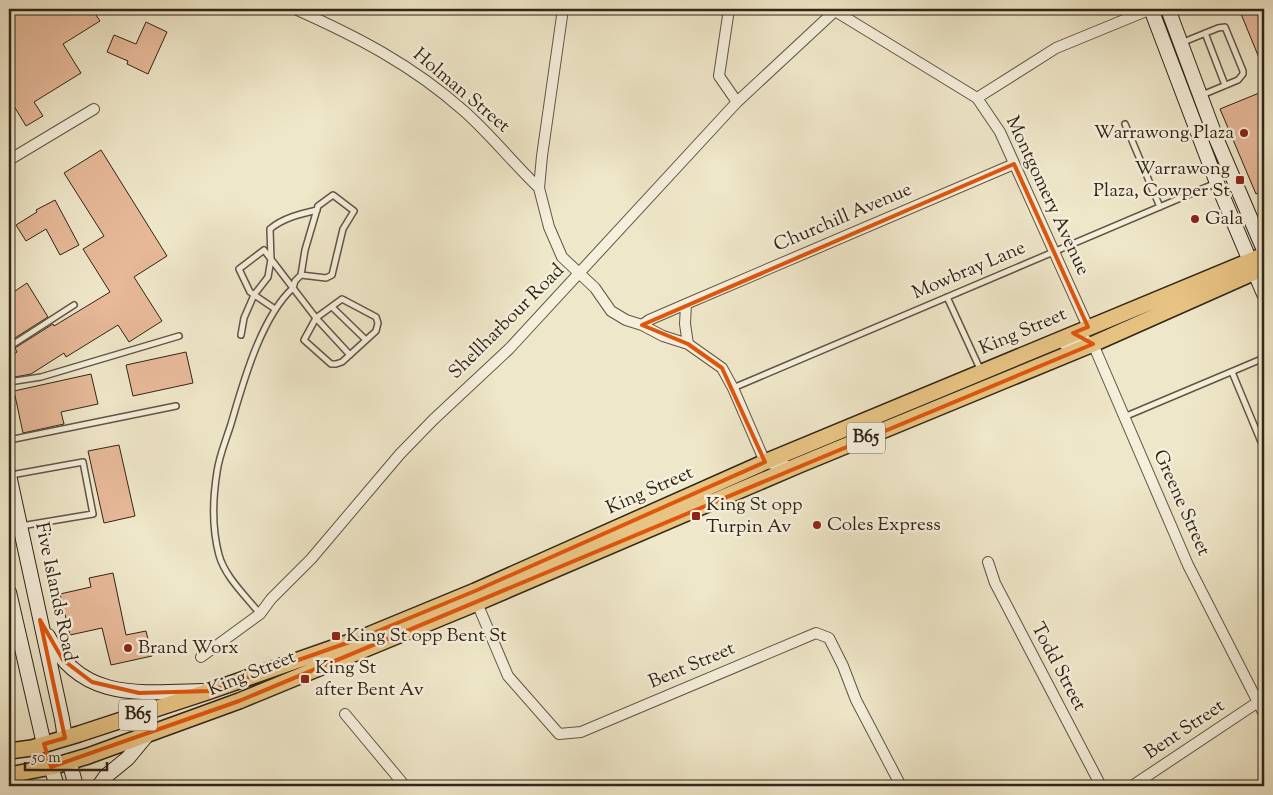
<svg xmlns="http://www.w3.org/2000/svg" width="1273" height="795" font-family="'Sorts Mill Goudy',serif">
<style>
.building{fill:#e7b999;stroke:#302517}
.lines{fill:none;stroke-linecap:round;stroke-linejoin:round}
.lane-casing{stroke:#605644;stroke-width:8}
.street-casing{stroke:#605644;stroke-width:12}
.secondary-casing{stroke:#302517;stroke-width:16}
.primary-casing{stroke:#302517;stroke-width:18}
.lane{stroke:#f5efdc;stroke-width:5}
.street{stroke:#f5efdc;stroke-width:10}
.secondary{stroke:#f5efdc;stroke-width:14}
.primary{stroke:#e8c484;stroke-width:15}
.marked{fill:none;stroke:#df560d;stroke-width:4;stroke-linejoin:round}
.poi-dot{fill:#8f2418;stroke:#f5efdc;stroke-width:2}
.labels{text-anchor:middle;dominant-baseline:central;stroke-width:5;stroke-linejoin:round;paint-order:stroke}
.shield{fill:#f5efdc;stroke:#6b6252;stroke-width:1}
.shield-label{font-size:18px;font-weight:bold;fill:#302517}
.street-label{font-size:19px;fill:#302517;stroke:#f5efdc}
.poi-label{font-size:19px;fill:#302517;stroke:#f5efdc;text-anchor:start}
</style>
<rect width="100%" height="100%" fill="#efe7c9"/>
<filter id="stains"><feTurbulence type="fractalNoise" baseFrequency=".004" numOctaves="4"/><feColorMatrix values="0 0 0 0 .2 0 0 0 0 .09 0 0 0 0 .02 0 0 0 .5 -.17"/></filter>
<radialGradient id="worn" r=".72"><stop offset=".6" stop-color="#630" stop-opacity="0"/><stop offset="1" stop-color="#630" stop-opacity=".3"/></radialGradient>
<path class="building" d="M9,9H92L100,21L63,44L81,73L34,102L43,116L26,126L14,106L9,109Z
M1239,9H1264V70Z
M146,22L167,32L148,74L127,64L128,61L107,52L114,35L136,44Z
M1264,91V190L1256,194L1220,109Z
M101,150L167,256L134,277L162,321L129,342L118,325L66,357L64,353L31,374L15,377L9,366V358L17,352L15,348L53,324L54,326L110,292L83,249L104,236L64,173Z
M55,200L79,245L60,255L46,229L26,241L16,225L37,212L36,210Z
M27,283L48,317L10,341L9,338V295Z
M186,352L193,383L133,396L126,365Z
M91,374L98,404L61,412L64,424L23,433L14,391Z
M119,445L135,516L104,523L88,451Z
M113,573L126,635L146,631L152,656L111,665L102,628L70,635L60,594L91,587L89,578Z"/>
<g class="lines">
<defs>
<path id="lane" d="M1205,33L1225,85
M1181,43L1218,28L1225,27L1243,71V74L1238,80L1202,95
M1125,124L1160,207
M293,288L295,281L301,275L305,250L318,206L333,195L354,211L343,229L332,275L326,278L301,275
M947,297L981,371
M342,299L376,317L378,323L376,331L342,362L336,364H331L304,340L316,318Z
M332,307L366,340
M275,309L250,292L239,269L264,250L293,288
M241,335L244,318L254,295L268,277L271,259L270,229C283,218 300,214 317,210
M9,347L74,305
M1232,372L1264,449
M9,382L41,377L179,336
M733,388L1216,183
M1124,417L1264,358
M9,440L176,406
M11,475L83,462L93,514L21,526
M260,614C246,596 225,577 219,555C212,529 213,497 217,472C219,456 226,440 231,424C243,383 261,317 293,288L316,318L350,355"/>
<path id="street" d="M295,9C358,37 412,65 464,111C491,135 513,163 539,188
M563,9L542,156L539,188L549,227L562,257L595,288L611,311L626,320L642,325L663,336L688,344L722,368L733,388L765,462L779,466H791
M729,9L719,76L737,102
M835,11L977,98L1000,132L1088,327
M977,98L1056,48L1151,9
M9,160L94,109
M686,304L685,324L688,344
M642,325L649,320L686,304L1014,164
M1064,344L1085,340L1093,344L1188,565L1264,714
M988,562L995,583L1101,786
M477,603L508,676L559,734L581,732L816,633L829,638L843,666L856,700L901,786
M201,657L260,614L271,599L311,559L400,454L433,420L509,349L737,102L837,9
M345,714L405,786
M1132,786L1258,702"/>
<path id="secondary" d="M1151,9L1217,183L1264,294
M1168,9L1216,138L1264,250
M9,475L62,719L65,738
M9,592L44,744
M48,636C80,701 140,693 202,691
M69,761L76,786
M51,767L57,786
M99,786L106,776L128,758L147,735"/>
<path id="primary" d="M9,751L32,748L79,734L210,691L361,638L475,591L765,462L1264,255
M9,775L51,767L88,756L239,701L477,603L799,465L1093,344L1264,268"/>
</defs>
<use href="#lane" class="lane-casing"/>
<use href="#street" class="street-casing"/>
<use href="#secondary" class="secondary-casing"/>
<use href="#primary" class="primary-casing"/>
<use href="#lane" class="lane"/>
<use href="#street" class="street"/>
<use href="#secondary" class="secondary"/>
<use href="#primary" class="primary"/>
</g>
<path class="marked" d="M1014,164L1088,327L1073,333L1093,344L239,701L51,767L44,744L65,738L40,620L63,660L92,682L139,693L210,691L361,638L475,591L765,462L722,368L688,344L642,325Z"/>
<g class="poi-dot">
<circle cx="1244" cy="133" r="5"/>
<rect x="1235" y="175" width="10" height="10" rx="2.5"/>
<circle cx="1195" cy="219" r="5"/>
<rect x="691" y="511" width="10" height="10" rx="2.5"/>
<circle cx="817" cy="525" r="5"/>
<rect x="331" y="631" width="10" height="10" rx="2.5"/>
<circle cx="128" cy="648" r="5"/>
<rect x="300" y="674" width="10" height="10" rx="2.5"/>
</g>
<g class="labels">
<g class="shield">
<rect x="847" y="422.5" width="38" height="31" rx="4"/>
<rect x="119" y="699.5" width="38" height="31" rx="4"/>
</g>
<g class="shield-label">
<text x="866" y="438">B65</text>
<text x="138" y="715">B65</text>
</g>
<g class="street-label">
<text transform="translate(461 91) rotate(40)">Holman Street</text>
<text transform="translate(1047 196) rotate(65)">Montgomery Avenue</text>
<text transform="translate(843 218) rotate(-23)">Churchill Avenue</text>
<text transform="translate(969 271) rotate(-23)">Mowbray Lane</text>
<text transform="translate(507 322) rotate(-45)">Shellharbour Road</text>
<text transform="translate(1023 332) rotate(-23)">King Street</text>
<text transform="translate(650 491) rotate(-24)">King Street</text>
<text transform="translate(1181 503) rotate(66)">Greene Street</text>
<text transform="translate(55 592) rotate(78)">Five Islands Road</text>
<text transform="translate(692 666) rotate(-23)">Bent Street</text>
<text transform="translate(1058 667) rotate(62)">Todd Street</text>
<text transform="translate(252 674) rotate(-22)">King Street</text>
<text transform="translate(1185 730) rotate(-34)">Bent Street</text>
</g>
<g class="poi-label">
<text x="1234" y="133" text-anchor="end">Warrawong Plaza</text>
<text x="1230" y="169" text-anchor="end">Warrawong<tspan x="1230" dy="22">Plaza, Cowper St</tspan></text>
<text x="1205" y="219">Gala</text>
<text x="706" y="505">King St opp<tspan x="706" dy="22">Turpin Av</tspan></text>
<text x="827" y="525">Coles Express</text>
<text x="346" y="636">King St opp Bent St</text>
<text x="138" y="648">Brand Worx</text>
<text x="315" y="668">King St<tspan x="315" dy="22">after Bent Av</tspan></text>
</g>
</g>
<rect width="1273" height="795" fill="none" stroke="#efe7c9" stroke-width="30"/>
<rect x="10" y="10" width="1253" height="775" fill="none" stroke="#302517" stroke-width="2.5"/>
<rect x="15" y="15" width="1243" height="765" fill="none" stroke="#302517"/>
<path d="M25 762v8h82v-8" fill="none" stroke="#302517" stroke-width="2.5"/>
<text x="32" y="762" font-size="15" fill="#302517" stroke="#f5efdc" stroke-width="4" paint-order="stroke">50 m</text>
<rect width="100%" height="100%" filter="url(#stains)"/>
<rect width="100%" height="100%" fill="url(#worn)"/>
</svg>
